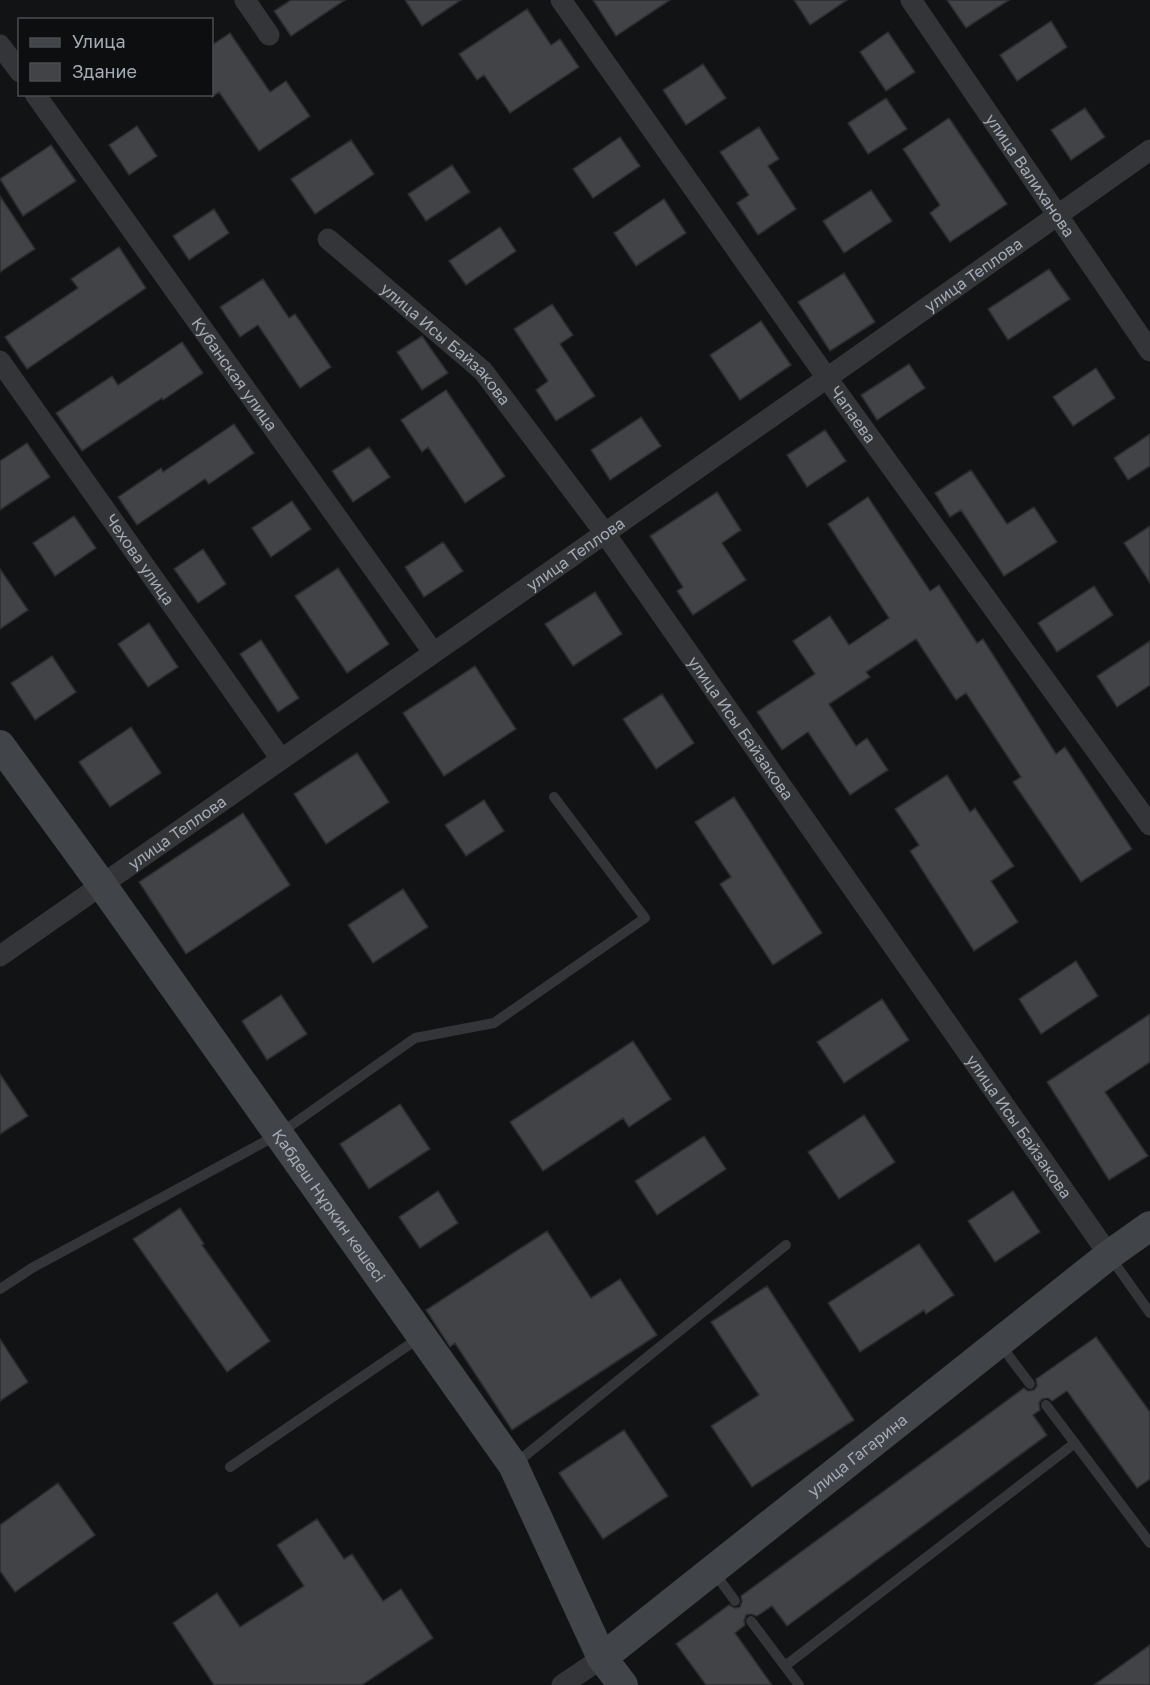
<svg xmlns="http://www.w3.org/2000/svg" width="1150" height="1685" font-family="'Golos Text',sans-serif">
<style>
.building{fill:#414347;stroke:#2c2d30;stroke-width:1.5}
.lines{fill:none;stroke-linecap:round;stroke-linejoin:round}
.lane{stroke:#333539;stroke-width:10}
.street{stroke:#333539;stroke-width:21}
.secondary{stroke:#414449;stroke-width:30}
.labels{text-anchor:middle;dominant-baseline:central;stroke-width:6;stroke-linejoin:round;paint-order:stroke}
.street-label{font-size:16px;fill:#a4abb5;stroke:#0d0e0f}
</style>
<rect width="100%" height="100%" fill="#121314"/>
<path class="building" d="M291,0H345L291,36L274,11Z
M405,0H461L422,26Z
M593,0H670L616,36Z
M794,0H847L810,25Z
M947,0H1009L966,28Z
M527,9L551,45L560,39L579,67L510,113L484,75L477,80L459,54Z
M1051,21L1067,47L1017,81L1000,55Z
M888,32L915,72L886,91L860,52Z
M230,33L270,92L286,81L310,116L259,151L219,92L212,97V45Z
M703,64L726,98L686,125L663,90Z
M886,98L907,129L868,154L848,123Z
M1085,108L1105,137L1071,160L1051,130Z
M949,118L1007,204L950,242L930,213L940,205L903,149Z
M137,126L157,156L129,175L109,145Z
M759,127L779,159L768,166L796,209L758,235L737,203L749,195L720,152Z
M620,137L640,166L593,198L573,169Z
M351,140L374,174L315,214L291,179Z
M51,145L76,181L23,216L0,179Z
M452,165L470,192L426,221L408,194Z
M871,190L892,221L844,253L823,221Z
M0,196L35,249L0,272Z
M664,199L686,233L636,266L614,233Z
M214,209L229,233L189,260L173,236Z
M500,227L516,251L466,285L449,261Z
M119,247L146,288L27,369L5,337L78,288L71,279Z
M1049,269L1070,299L1008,340L988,309Z
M844,273L875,322L830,351L798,302Z
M263,279L289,318L295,314L331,367L300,388L258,325L240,337L220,307Z
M552,304L573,335L560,344L595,396L556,421L536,390L548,381L514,329Z
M761,321L791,365L740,400L710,355Z
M422,336L448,373L422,390L397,352Z
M182,342L203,373L163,400L162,398L82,451L56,413L112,376L118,385Z
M909,364L925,388L877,420L861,395Z
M1096,368L1115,398L1073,426L1053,397Z
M446,390L505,476L465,503L428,447L422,452L401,420Z
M641,417L661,446L610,480L591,450Z
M234,424L254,453L209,484L205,479L137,525L118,497L161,468L163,472Z
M825,430L846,461L807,487L787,455Z
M1150,434V466L1128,480L1114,458Z
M27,443L50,477L0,510V461Z
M369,447L390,477L353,502L332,471Z
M971,470L1007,524L1034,507L1057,542L1004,576L961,510L950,517L935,493Z
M717,492L741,530L722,543L746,580L693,615L677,591L683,587L650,536Z
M868,497L930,591L939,585L977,643L983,639L1056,754L1065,747L1132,849L1081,882L1013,782L1021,777L966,693L956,700L916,639L866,672L870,677L829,704L856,746L867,738L888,770L850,795L808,732L782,750L757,712L815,674L793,641L830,616L849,645L889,618L828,524Z
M292,501L311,529L271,557L252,528Z
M74,516L96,548L55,576L33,543Z
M1150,526V583L1124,543Z
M443,542L463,571L424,597L405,567Z
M203,549L226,584L198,603L174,569Z
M338,568L389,644L347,673L295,596Z
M0,569L28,610L0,629Z
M1094,586L1113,615L1057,652L1038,623Z
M595,592L622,634L573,666L545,624Z
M149,623L178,667L148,687L118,644Z
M261,640L299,698L278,712L240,654Z
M1150,641V685L1117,707L1097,676Z
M52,656L76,692L35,720L11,683Z
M475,666L516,729L444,776L403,713Z
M662,694L694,743L656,769L623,719Z
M131,727L161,773L110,807L79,762Z
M357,753L389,802L326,844L294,794Z
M947,775L970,812L975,808L1014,866L991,881L1018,922L974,951L910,851L919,845L895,809Z
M734,797L822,933L773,965L720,884L731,877L695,822Z
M484,800L504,831L466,856L445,825Z
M243,813L290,885L186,954L139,882Z
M403,889L428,927L373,963L348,925Z
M1076,961L1098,996L1041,1034L1019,999Z
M281,995L307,1034L267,1060L242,1021Z
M882,999L909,1040L844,1083L817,1042Z
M1150,1014V1062L1105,1092L1148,1156L1109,1180L1047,1082Z
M633,1041L671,1099L629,1127L623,1118L543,1171L510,1122Z
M0,1074L28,1116L0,1134Z
M400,1104L430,1149L369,1189L340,1144Z
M864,1115L895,1162L839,1199L808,1152Z
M704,1136L726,1169L657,1215L635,1181Z
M438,1191L458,1223L420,1248L399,1217Z
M1013,1191L1040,1232L995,1262L968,1221Z
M180,1208L204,1244L202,1245L270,1341L227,1372L133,1239Z
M547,1231L591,1298L620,1279L657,1335L512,1430L455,1343L450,1347L426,1310Z
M919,1244L954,1295L926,1314L924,1310L860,1352L828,1303Z
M767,1286L854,1420L752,1487L711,1426L759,1395L711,1322Z
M1096,1337L1150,1412V1479L1137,1488L1067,1391L1052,1401L1048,1398L1042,1399L1039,1403L1040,1410L1033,1415L1047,1435L787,1626L772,1606L757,1616L751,1614L746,1615L744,1621L745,1625L735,1633L772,1685H706L676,1644L729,1605L735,1608L740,1607L742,1601L741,1596L1024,1388L1028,1391L1034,1390L1037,1386L1036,1379Z
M0,1339L28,1382L0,1401Z
M624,1430L668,1496L603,1539L559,1473Z
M58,1483L95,1535L15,1592L0,1571V1525Z
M317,1519L344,1559L352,1554L383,1601L401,1589L433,1638L362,1685H214L173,1623L217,1593L240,1627L304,1586L277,1545Z
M1150,1645V1685H1094Z"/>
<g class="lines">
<path class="lane" d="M1111,1258L1150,1313
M0,1289L32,1268L279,1134L415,1038L494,1023L645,918L554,797
M999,1343L1030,1384
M1046,1405L1150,1543
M516,1463L786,1245
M230,1467L419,1338
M714,1572L735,1601
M751,1621L799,1685
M785,1666L1075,1443"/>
<g class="street">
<path d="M245,0L269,35"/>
<path id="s1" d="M561,0L827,378L1150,825"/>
<path id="s2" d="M911,0L1150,351"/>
<path d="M0,45L20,72"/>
<path id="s3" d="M35,94L433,652"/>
<path id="s4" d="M328,239L483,371L604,532L1109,1255"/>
<path id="s5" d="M0,361L281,759"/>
<path id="s6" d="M0,956L827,378L1150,150"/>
<path d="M562,1685L602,1658"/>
</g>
<g class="secondary">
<path id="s7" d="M0,745L102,885L513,1465L602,1658L623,1685"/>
<path id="s8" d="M602,1658L1109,1255L1150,1226"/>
</g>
</g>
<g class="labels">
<g class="street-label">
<text stroke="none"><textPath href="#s2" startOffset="212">улица Валиханова</textPath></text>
<text stroke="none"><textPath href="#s6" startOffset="1188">улица Теплова</textPath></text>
<text stroke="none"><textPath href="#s4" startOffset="158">улица Исы Байзакова</textPath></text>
<text stroke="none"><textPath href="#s3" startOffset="344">Кубанская улица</textPath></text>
<text stroke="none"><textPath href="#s1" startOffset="507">Чапаева</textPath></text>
<text stroke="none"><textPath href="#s6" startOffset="702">улица Теплова</textPath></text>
<text stroke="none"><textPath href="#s5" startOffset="243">Чехова улица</textPath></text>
<text stroke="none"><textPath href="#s4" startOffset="644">улица Исы Байзакова</textPath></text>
<text stroke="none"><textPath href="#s6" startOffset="216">улица Теплова</textPath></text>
<text stroke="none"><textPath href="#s4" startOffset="1130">улица Исы Байзакова</textPath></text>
<text stroke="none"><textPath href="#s7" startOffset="566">Қабдеш Нұркин көшесі</textPath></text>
<text stroke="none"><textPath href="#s8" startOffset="326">улица Гагарина</textPath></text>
</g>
</g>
<rect x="18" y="18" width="195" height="78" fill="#0d0e0f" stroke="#494d51" stroke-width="1.5"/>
<rect x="30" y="38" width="30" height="9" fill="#414449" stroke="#494d51" stroke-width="1.5"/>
<text x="72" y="48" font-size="18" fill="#a4abb5">Улица</text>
<rect x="30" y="63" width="30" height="18" fill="#414347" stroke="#494d51" stroke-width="1.5"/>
<text x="72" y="78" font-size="18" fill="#a4abb5">Здание</text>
</svg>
